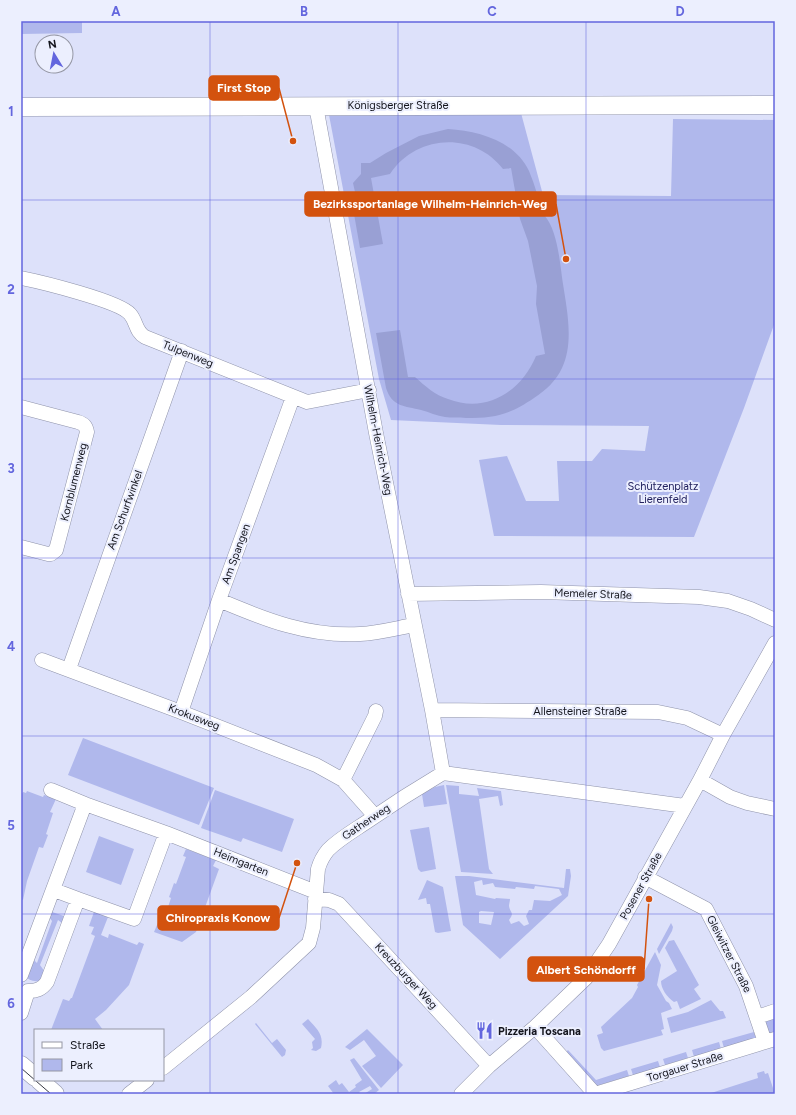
<svg xmlns="http://www.w3.org/2000/svg" width="796" height="1115" font-family="Figtree,sans-serif">
<style>
.green{fill:#b0b8ec;fill-rule:evenodd}
.forest{fill:#99a0d4}
.lines{fill:none;stroke-linecap:round;stroke-linejoin:round}
.minor-casing{stroke:#8f93aa;stroke-width:15}
.major-casing{stroke:#8f93aa;stroke-width:19}
.minor{stroke:#fff;stroke-width:14}
.major{stroke:#fff;stroke-width:18}
.tram{stroke:#373944;stroke-width:1}
.grid{fill:none;stroke:#6366de;stroke-width:1;stroke-opacity:0.55}
.labels{text-anchor:middle;dominant-baseline:central;stroke-width:4;stroke-linejoin:round;paint-order:stroke}
.street-label{font-size:11px;fill:#13141c;stroke:#eceffe}
.park-label{font-size:11px;fill:#22215e;stroke:#eceffe}
.poi-label{font-size:11px;font-weight:bold;fill:#13141c;stroke:#eceffe;text-anchor:start}
.leader{fill:none;stroke:#d3520e;stroke-width:1.5}
.callout-dot{fill:#d3520e;stroke:#eceffe;stroke-width:1.5}
.callout{fill:#d3520e;stroke:#d3520e;stroke-width:1.5}
.callout-label{font-size:12px;text-anchor:middle;font-weight:bold;fill:#fff}
.neatline{fill:none;stroke:#6366de;stroke-width:1.5}
.grid-label{font-size:13px;text-anchor:middle;font-weight:bold;fill:#6366de}
</style>
<rect width="100%" height="100%" fill="#dde1fa"/>
<path class="green" d="M21,21H82V33L21,34Z
M521,113L543,195L671,196L673,119L775,120V322L744,408L694,537L494,536L479,460L507,456L526,501H559L557,461H592L602,449L645,451L649,426L501,425L391,420L379,379L329,115Z
M83,738L214,788L199,825L68,775Z
M444,785L447,804L424,807L422,794L435,787Z
M446,785L459,786V794L479,796L477,788L501,791L503,805L500,806L498,796L479,799L489,869L493,874L461,872Z
M215,790L294,819L282,852L243,838L241,842L201,828Z
M27,791L43,797L44,795L56,799L50,812L53,813L46,834L48,835L43,848L39,847L27,881L23,900L21,899V796L23,792L26,793Z
M429,827L436,869L421,872L418,869L410,830Z
M99,836L134,849L121,885L86,872Z
M186,849L216,860L213,866L219,869L196,932L182,942L154,932L160,918L164,919L171,898L169,897L174,883L176,884L186,857L183,856Z
M566,869H570L571,876L568,896L500,959L463,925L455,876H469L564,888ZM482,880L483,885L493,883L495,887L515,889L516,887L534,889L535,886L559,889L562,895L550,901L534,900L532,910H529L526,916L529,924L524,926L519,921L511,924L509,920C515,912 510,913 509,906C509,904 510,901 510,899L496,898L495,899L476,895L474,882ZM481,911L494,912L491,925L479,923V912Z
M427,880L443,887L451,931L438,933L435,932L430,904H427L426,898L418,900Z
M52,912L64,916L62,923L58,920L40,965L45,972L39,981C33,982 28,980 25,975L31,957L37,963L52,921L49,917Z
M94,912L108,917L101,935L108,938L109,934L137,945L139,942L144,944L129,985L106,1010L95,1019L103,1030H51L63,999L69,1001L71,998H72L95,936L91,934L94,927L89,926Z
M671,923L673,927L672,931L659,954L657,949Z
M674,940L699,985L694,989L701,999L680,1009L677,1001L674,1002C667,997 661,989 661,981L677,971L665,948L669,941Z
M655,952L661,965L657,985L666,1001L669,1003L672,1009L661,1013L664,1029L661,1030L663,1035L604,1051L601,1048L597,1035L603,1033L601,1027L632,998L638,987L637,985Z
M711,1000L720,1011H723L726,1018L671,1033L667,1018L688,1012Z
M775,1013V1036H769L763,1018Z
M308,1019C317,1029 324,1034 321,1048L316,1051L311,1050L313,1048L312,1042L315,1039L302,1024Z
M256,1023L272,1043L277,1039L286,1050L285,1055L282,1057L255,1024Z
M367,1029L403,1065L381,1088L362,1066L376,1056L364,1040L350,1050L345,1047Z
M754,1032L756,1039L724,1048L722,1041Z
M719,1042L721,1049L694,1057L692,1050Z
M568,1050L596,1080L627,1070L629,1076L596,1086L565,1053Z
M686,1052L688,1058L665,1065L663,1059Z
M354,1058L379,1090L374,1094H364L372,1089L370,1086L359,1092L360,1094H334L328,1086L336,1080L339,1085L342,1083L349,1092L356,1087L355,1085L362,1080L350,1060Z
M658,1061L660,1067L633,1075L631,1069Z
M764,1071L765,1074L768,1073L775,1094H708L758,1078L757,1073Z"/>
<path class="forest" d="M448,129C479,131 515,141 529,171C535,185 539,201 544,215C558,230 560,265 563,284C567,310 574,343 562,368C556,381 546,390 534,398C509,415 495,418 466,418C459,417 451,418 445,417C437,416 429,412 421,410C405,406 392,407 386,388L376,333L400,330L408,377H415C425,386 435,395 448,399C486,414 521,392 536,356L545,354L536,304L537,286L528,241L520,219L511,168L503,169C474,131 416,134 390,174L371,178L383,244L360,248L354,214L357,211L353,194L355,192L353,183L361,174V163H370L386,153L419,136Z"/>
<g class="lines">
<defs>
<path id="minor" d="M316,106L376,433L432,710L443,773
M21,278C41,282 119,301 130,314C137,322 135,331 145,337L307,402L369,390
M21,407L78,422C84,424 86,426 87,432L56,550L51,554H48L21,547
M408,594L541,592L699,597L728,601L751,609L775,620
M219,600C266,620 309,637 360,634C378,633 397,628 414,625
M42,660L181,712L316,765L343,780L375,816
M69,669L182,351
M432,710L658,712L687,718L723,735
M181,712L219,600L293,397
M343,780L375,716L376,711
M700,780L730,797L747,803L775,809
M51,790L85,804
M645,877L706,909L746,986L765,1042
M54,890L78,899
M315,899L329,900L339,904L489,1066
M21,975L85,804L166,833
M21,1013L28,991C37,991 42,989 47,982L78,899L134,919L166,833L316,892
M757,1017L775,1011
M535,1027L595,1094
M163,1068L251,997L309,943L313,928L318,869C320,862 323,856 328,850C339,839 353,831 365,823C391,805 416,789 443,773L685,806
M129,1094L147,1080
M461,1094L489,1066L535,1027L586,978L609,944L700,780L723,735L775,643
M595,1094L775,1039"/>
<path id="major" d="M21,107L775,105
M21,1065L35,1077
M39,1080L55,1094"/>
</defs>
<use href="#minor" class="minor-casing"/>
<use href="#major" class="major-casing"/>
<use href="#minor" class="minor"/>
<use href="#major" class="major"/>
<path class="tram" d="M21,1068L51,1094"/>
</g>
<path class="grid" d="M210,21V1094M398,21V1094M586,21V1094M21,200H775M21,379H775M21,558H775M21,736H775M21,914H775"/>
<defs>
<symbol id="restaurant-bare" viewBox="-9 -9 18 18"><path d="M-5-6h1v4h1v-4h1v4h1v-4h1v5L-1.5 .5V6h-2V.5L-5-1ZM5-6V6H3V1.5H1.5Q1.5-4 5-6Z" fill="#6366de" stroke="#eceffe" stroke-width="2.5" paint-order="stroke"/></symbol>
</defs>
<g fill-rule="evenodd">
<use href="#restaurant-bare" x="472" y="1018" width="25" height="25"/>
</g>
<g class="labels">
<g class="street-label">
<text x="398" y="105">Königsberger Straße</text>
<text transform="translate(188 354) rotate(22)">Tulpenweg</text>
<text transform="translate(378 440) rotate(79)">Wilhelm-Heinrich-Weg</text>
<text transform="translate(74 482) rotate(-76)">Kornblumenweg</text>
<text transform="translate(125 510) rotate(-70)">Am Schurfwinkel</text>
<text transform="translate(236 554) rotate(-70)">Am Spangen</text>
<text transform="translate(593 594) rotate(2)">Memeler Straße</text>
<text x="580" y="711">Allensteiner Straße</text>
<text transform="translate(194 717) rotate(21)">Krokusweg</text>
<text transform="translate(366 822) rotate(-34)">Gatherweg</text>
<text transform="translate(241 862) rotate(22)">Heimgarten</text>
<text transform="translate(641 886) rotate(-61)">Posener Straße</text>
<text transform="translate(729 954) rotate(63)">Gleiwitzer Straße</text>
<text transform="translate(406 976) rotate(47)">Kreuzburger Weg</text>
<text transform="translate(685 1067) rotate(-17)">Torgauer Straße</text>
</g>
<g class="park-label">
<text x="663" y="486">Schützenplatz<tspan x="663" dy="13">Lierenfeld</tspan></text>
</g>
<g class="poi-label">
<text x="498" y="1031">Pizzeria Toscana</text>
</g>
</g>
<path class="leader" d="M293 141L279 88M566 259L556 204M297 863L279 918M649 899L644 969"/>
<g class="callout-dot">
<circle cx="293" cy="141" r="4"/>
<circle cx="566" cy="259" r="4"/>
<circle cx="297" cy="863" r="4"/>
<circle cx="649" cy="899" r="4"/>
</g>
<g class="callout">
<rect x="209" y="76" width="70" height="24" rx="4"/>
<rect x="305" y="192" width="251" height="24" rx="4"/>
<rect x="158" y="906" width="121" height="24" rx="4"/>
<rect x="528" y="957" width="116" height="24" rx="4"/>
</g>
<g class="callout-label">
<text x="244" y="92">First Stop</text>
<text x="430" y="208">Bezirkssportanlage Wilhelm-Heinrich-Weg</text>
<text x="218" y="922">Chiropraxis Konow</text>
<text x="586" y="974">Albert Schöndorff</text>
</g>
<rect width="796" height="1115" fill="none" stroke="#eceffe" stroke-width="44"/>
<rect x="34" y="1029" width="130" height="52" fill="#eceffe" stroke="#9597a4"/>
<rect x="42" y="1042" width="20" height="6" fill="#ffffff" stroke="#9597a4"/>
<text x="70" y="1049" font-size="12" fill="#13141c">Straße</text>
<rect x="42" y="1059" width="20" height="12" fill="#b0b8ec" stroke="#9597a4"/>
<text x="70" y="1069" font-size="12" fill="#13141c">Park</text>
<g transform="translate(54 54) rotate(350)"><circle r="19" fill="#eceffe" stroke="#9597a4"/>
<path d="M0-3L7 15L0 10L-7 15Z" fill="#6366de"/>
<text y="-6" font-size="11" font-weight="bold" text-anchor="middle" fill="#13141c">N</text>
</g>
<rect x="22" y="22" width="752" height="1071" class="neatline"/>
<g class="grid-label">
<text x="116" y="16">A</text>
<text x="304" y="16">B</text>
<text x="492" y="16">C</text>
<text x="680" y="16">D</text>
<text x="11" y="116">1</text>
<text x="11" y="294">2</text>
<text x="11" y="473">3</text>
<text x="11" y="651">4</text>
<text x="11" y="830">5</text>
<text x="11" y="1008">6</text>
</g>
</svg>
